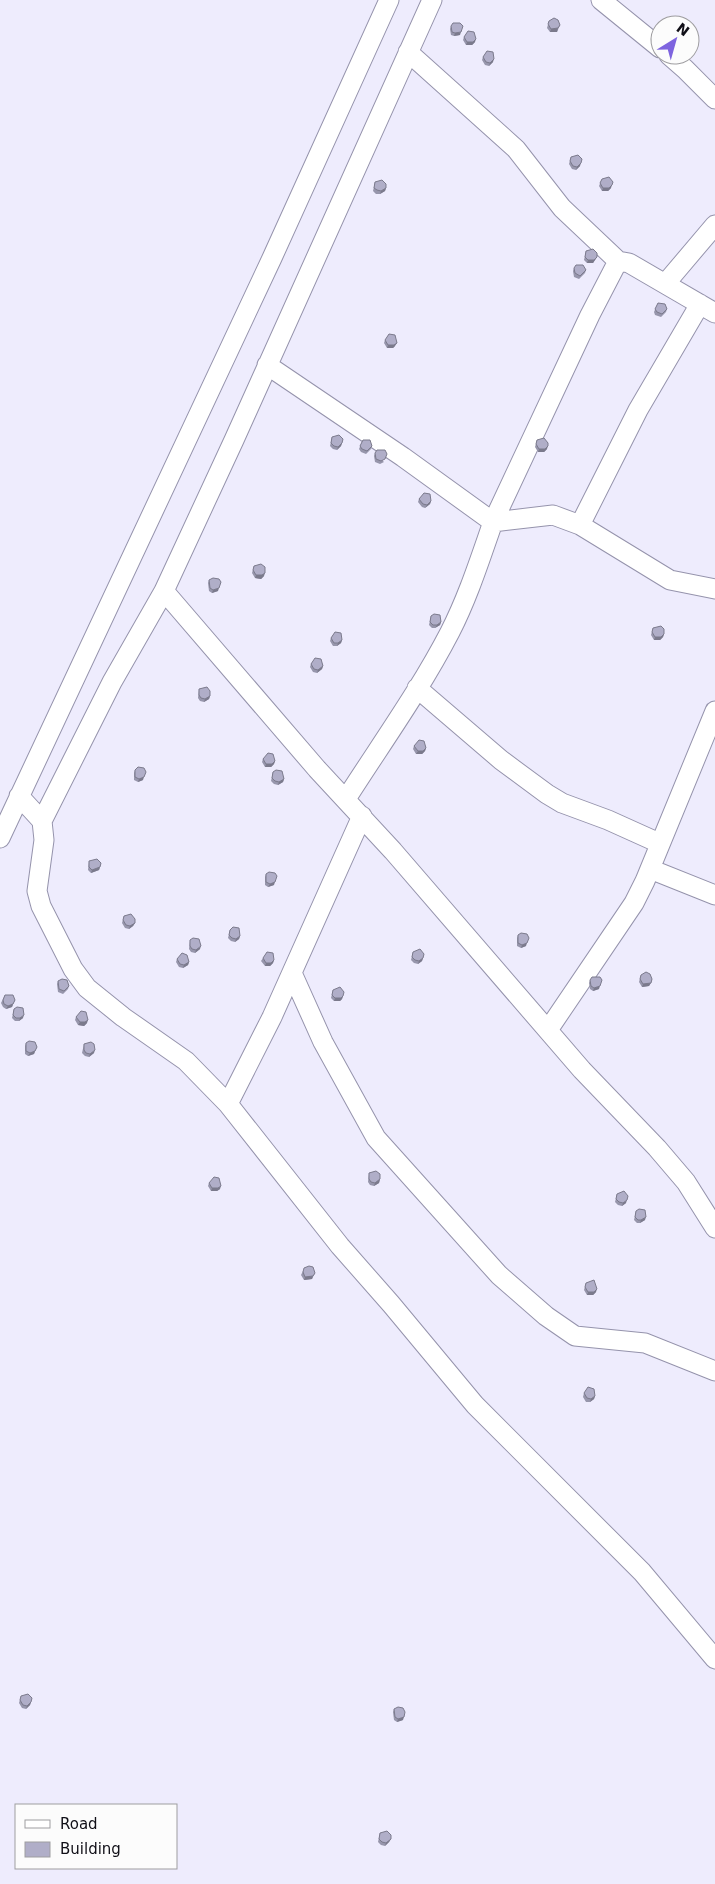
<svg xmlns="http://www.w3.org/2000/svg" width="715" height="1884" font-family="'DejaVu Sans',sans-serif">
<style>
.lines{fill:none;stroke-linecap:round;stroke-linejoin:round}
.minor-casing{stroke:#9593ac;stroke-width:21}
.minor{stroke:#fff;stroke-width:19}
.wall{fill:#9796ac}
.shaded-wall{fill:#7b7a8c}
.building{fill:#b0aec8;stroke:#7b7a8c}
</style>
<rect width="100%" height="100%" fill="#eeecfd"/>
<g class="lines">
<defs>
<path id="minor" d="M601,0L660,48
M408,52L516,149L562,208L618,261
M669,55L685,69L715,99
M665,284L715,225
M267,365L403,457L493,522C480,559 468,597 450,632C420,690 381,744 346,799
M493,522L590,315L618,261L629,263L715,313
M493,522L553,515L580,525L670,580L715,589
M580,525L638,410L700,304
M164,591L317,769L393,851L582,1070L657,1148L686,1182L715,1228
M417,688L501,760L547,794L562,803L608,820L659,843
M19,796L42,821L44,840L37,891L41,906L73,969L87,988L123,1017L186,1061L228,1104L340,1246L391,1304L475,1405L642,1572L715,1659
M42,821L112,682L164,591L234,440L432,0
M0,838L272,258L389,0
M650,869L715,895
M292,973L323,1042L376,1138L499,1275L546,1316L575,1336L645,1343L715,1371
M548,1030L634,903L645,881L715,711
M228,1104L272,1017L362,816"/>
</defs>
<use href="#minor" class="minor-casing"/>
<use href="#minor" class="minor"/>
</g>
<path class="wall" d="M549,21L560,25L557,32H550L547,28Z
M451,26L460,35L454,36L451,35L450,29Z
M464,37L475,42L472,45H466L463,40Z
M483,57L493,62L489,66L485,65L482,60Z
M571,157L580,166L576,170L572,169L569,164Z
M602,179L611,188L608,191H602L599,186Z
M375,182L386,188L385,191L380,194H376L373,191Z
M586,251L597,257L593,263H587L584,260Z
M574,268L586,270L585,273L579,279L574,277L573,271Z
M658,303L667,309L666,312L661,317L655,315L654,312Z
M385,340L395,346L393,348H387L384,343Z
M332,437L342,443L341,446L337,450L333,449L330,446Z
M363,440L372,446L371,449L366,454L361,452L359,449Z
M537,440L547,449L544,452H538L535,447Z
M375,453L384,462L380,464L375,462L374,456Z
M419,499L431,501L430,504L425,508L422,507L418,502Z
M254,566L264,576L261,579L255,578L252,573Z
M209,580L218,591L212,593L209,591L208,583Z
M431,616L441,622L440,625L435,628H432L429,625Z
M653,628L664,634L663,637L660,640H654L651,635Z
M331,638L342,640L341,643L337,646H333L330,641Z
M311,664L323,666L322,669L317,673L313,672L310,667Z
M199,689L210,696L209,699L204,702L200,701L198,698Z
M414,746L426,748L425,751L422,754H416L413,749Z
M263,759L275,761L274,764L271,767H265L262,762Z
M135,770L143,780L138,782L134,780V773Z
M273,772L284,779L283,782L278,785L274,784L271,781Z
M89,861L100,867L99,870L91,873L88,870Z
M266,874L274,885L268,887L265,885V877Z
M124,916L135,923L133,926L129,929L125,928L122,923Z
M230,930L240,936L239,939L235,942L231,941L228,938Z
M518,935L526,946L521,948L517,946V938Z
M190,940L200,949L195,953L191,952L189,949Z
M413,952L423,958L422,961L418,964L414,963L411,960Z
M263,958L274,960L273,963L270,966H265L261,961Z
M177,959L189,962L188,965L183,968L179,967L176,962Z
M641,975L652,979L649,986L642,987L639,982Z
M590,980L599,989L593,991L590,989L589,983Z
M58,981L69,986L68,989L63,994L58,992L57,984Z
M333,990L343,996L342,999L340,1001H334L331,998Z
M5,995L15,1000L12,1007L6,1009L3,1007L1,1003Z
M14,1009L23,1018L19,1021H15L12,1018Z
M76,1017L87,1023L84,1026L78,1025L75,1020Z
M26,1043L37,1047L34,1054L28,1056L25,1054V1046Z
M84,1044L94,1053L89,1057L85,1056L82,1053Z
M369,1173L380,1179L379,1183L374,1186L370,1185L368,1182Z
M209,1183L220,1189L217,1191H211L208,1186Z
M617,1194L626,1203L622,1206L618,1205L615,1202Z
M636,1211L645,1220L640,1223H637L634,1220Z
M303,1271L315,1273L312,1279L304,1280L301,1275Z
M586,1283L596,1292L593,1295H587L584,1290Z
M584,1393L595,1396L594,1399L590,1402H586L583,1397Z
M21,1696L31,1702L30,1705L26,1709L22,1708L19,1703Z
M394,1709L403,1720L397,1722L394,1720L393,1712Z
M380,1833L391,1839L389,1842L385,1846L381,1845L378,1842Z"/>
<path class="shaded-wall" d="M558,28L557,32H550L551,29Z
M461,32L460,35L454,36L455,33Z
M476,39L475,42L472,45H466L467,42Z
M494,59L493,62L489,66L490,63Z
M581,163L580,166L576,170L577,167Z
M612,185L611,188L608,191H602L603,188Z
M386,188L385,191L380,194L381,191Z
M597,257L593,263H587L588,260Z
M397,343L395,346L393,348H387L388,345Z
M342,443L341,446L337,450L338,447Z
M548,446L547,449L544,452H538L539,449Z
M431,501L430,504L425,508L427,505Z
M265,573L264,576L261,579L255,578L256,575Z
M219,588L218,591L212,593L213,590Z
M441,622L440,625L435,628L437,625Z
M664,634L663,637L660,640H654L655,637Z
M342,640L341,643L337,646L338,643Z
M323,666L322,669L317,673L318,670Z
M210,696L209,699L204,702L205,699Z
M426,748L425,751L422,754H416L418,751Z
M275,761L274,764L271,767H265L266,764Z
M144,777L143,780L138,782L139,779Z
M284,779L283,782L278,785L279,782Z
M100,867L99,870L91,873L92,870Z
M275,882L274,885L268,887L270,884Z
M135,923L133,926L129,929L130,926Z
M240,936L239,939L235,942L236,939Z
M527,943L526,946L521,948L522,945Z
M201,946L200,949L195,953L196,950Z
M423,958L422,961L418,964L419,961Z
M274,960L273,963L270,966H265L266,963Z
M189,962L188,965L183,968L184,965Z
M651,983L649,986L642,987L643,984Z
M600,986L599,989L593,991L594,988Z
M343,996L342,999L340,1001H334L335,998Z
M13,1004L12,1007L6,1009L8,1006Z
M24,1015L23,1018L19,1021L20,1018Z
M88,1020L87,1023L84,1026L78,1025L80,1022Z
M95,1050L94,1053L89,1057L90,1054Z
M35,1051L34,1054L28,1056L30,1053Z
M380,1179L379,1183L374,1186L375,1183Z
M221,1186L220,1189L217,1191H211L212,1188Z
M627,1200L626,1203L622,1206L623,1203Z
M646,1217L645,1220L640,1223L641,1220Z
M313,1276L312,1279L304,1280L305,1277Z
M597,1289L596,1292L593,1295H587L588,1292Z
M595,1396L594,1399L590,1402L591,1399Z
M31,1702L30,1705L26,1709L27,1706Z
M404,1717L403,1720L397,1722L398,1719Z
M391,1839L389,1842L385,1846L386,1843Z"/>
<path class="building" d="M554,18L558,20L560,25L558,28L551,29L548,24L549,21Z
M453,23H460L463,26L461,32L455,33L452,32L451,26Z
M468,31L474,32L476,39L473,42H467L464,37Z
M487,51L493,52L494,59L490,63L486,62L483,57Z
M578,155L582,159L581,163L577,167L573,166L570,161L571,157Z
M609,177L613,182L612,185L609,188H603L600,183L602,179Z
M382,180L386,184V188L381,191L377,190L374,188L375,182Z
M593,249L597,253V257L594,260H588L585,257L586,251Z
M576,265H583L586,270L580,276L575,273L574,268Z
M658,303L665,304L667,309L662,314L657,312L655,309Z
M389,334L395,335L397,343L394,345H388L385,340Z
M339,435L343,439L342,443L338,447L334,446L331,443L332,437Z
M544,438L548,443V446L545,449H539L536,444L537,440Z
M363,440H370L372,446L367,451L362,449L360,446Z
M377,450H385L387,454L385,459L381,461L376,459L375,453Z
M424,493L430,494L431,501L427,505L423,504L419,499Z
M261,564L265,567V573L262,575H256L253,570L254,566Z
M213,578L219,579L221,582L219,588L213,590L210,588L209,580Z
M434,614L440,615L441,622L437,625H433L430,622L431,616Z
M661,626L664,629V634L661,637H655L652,632L653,628Z
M335,632L341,633L342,640L338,643H334L331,638Z
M315,658L321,659L323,666L318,670L314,669L311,664Z
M207,687L210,691V696L205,699L201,698L199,695V689Z
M419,740L424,741L426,748L423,751H418L414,746Z
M268,753L273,754L275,761L272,764H266L263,759Z
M138,767L144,768L146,772L144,777L139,779L135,777V770Z
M276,770L282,771L284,779L279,782L275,781L272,778L273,772Z
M97,859L101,863L100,867L92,870L89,867V861Z
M269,872L275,873L277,876L275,882L270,884L266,882V874Z
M131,914L135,919V923L130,926L126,925L123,920L124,916Z
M233,927L239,928L240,936L236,939L232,938L229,935L230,930Z
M521,933L527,934L529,938L527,943L522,945L518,943V935Z
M193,938L199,939L201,946L196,950L192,949L190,946V940Z
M420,949L424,954L423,958L419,961L415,960L412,957L413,952Z
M267,952L273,953L274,960L271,963H266L263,958Z
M182,953L187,955L189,962L184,965L180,964L177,959Z
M646,972L650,974L652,979L651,983L643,984L640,979L641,975Z
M592,977H600L602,980L600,986L594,988L591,986L590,980Z
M62,979L67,980L69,986L64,991L59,989L58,981Z
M340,987L344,992L343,996L341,998H335L332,995L333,990Z
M5,995H13L15,1000L13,1004L8,1006L4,1004L3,1000Z
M17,1007L23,1008L24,1015L20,1018H16L13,1015L14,1009Z
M81,1011L86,1012L88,1020L85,1022H80L76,1017Z
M29,1041L35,1042L37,1047L35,1051L30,1053L26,1051V1043Z
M91,1042L94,1044L95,1050L90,1054L86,1053L84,1050V1044Z
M376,1171L380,1174V1179L375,1183L371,1182L369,1179V1173Z
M214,1177L219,1178L221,1186L218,1188H212L209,1183Z
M624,1191L628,1196L627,1200L623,1203L619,1202L616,1199L617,1194Z
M639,1209L645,1210L646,1217L641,1220H638L635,1217L636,1211Z
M309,1266L313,1267L315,1273L313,1276L305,1277L303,1272L304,1268Z
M594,1280L597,1289L594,1292H588L585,1287L586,1283Z
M588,1387L594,1389L595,1396L591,1399L587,1398L584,1393Z
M28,1694L32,1698L31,1702L27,1706L23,1705L20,1700L21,1696Z
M398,1707L403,1708L405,1712L404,1717L398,1719L395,1717L394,1709Z
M387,1831L391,1835V1839L386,1843L382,1842L379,1839L380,1833Z"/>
<rect x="15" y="1804" width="162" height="65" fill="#fcfcfc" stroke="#9e9da0"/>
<rect x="25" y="1820" width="25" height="8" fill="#ffffff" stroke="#9e9da0"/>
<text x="60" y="1829" font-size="15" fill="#100f17">Road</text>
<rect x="25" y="1842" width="25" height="15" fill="#b0aec8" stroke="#9e9da0"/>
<text x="60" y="1854" font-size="15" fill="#100f17">Building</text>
<g transform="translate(675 40) rotate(37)"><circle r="24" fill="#fcfcfc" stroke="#9e9da0"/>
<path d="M0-4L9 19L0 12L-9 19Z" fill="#7e64df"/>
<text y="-8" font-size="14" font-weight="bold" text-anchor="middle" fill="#100f17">N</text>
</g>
</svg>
